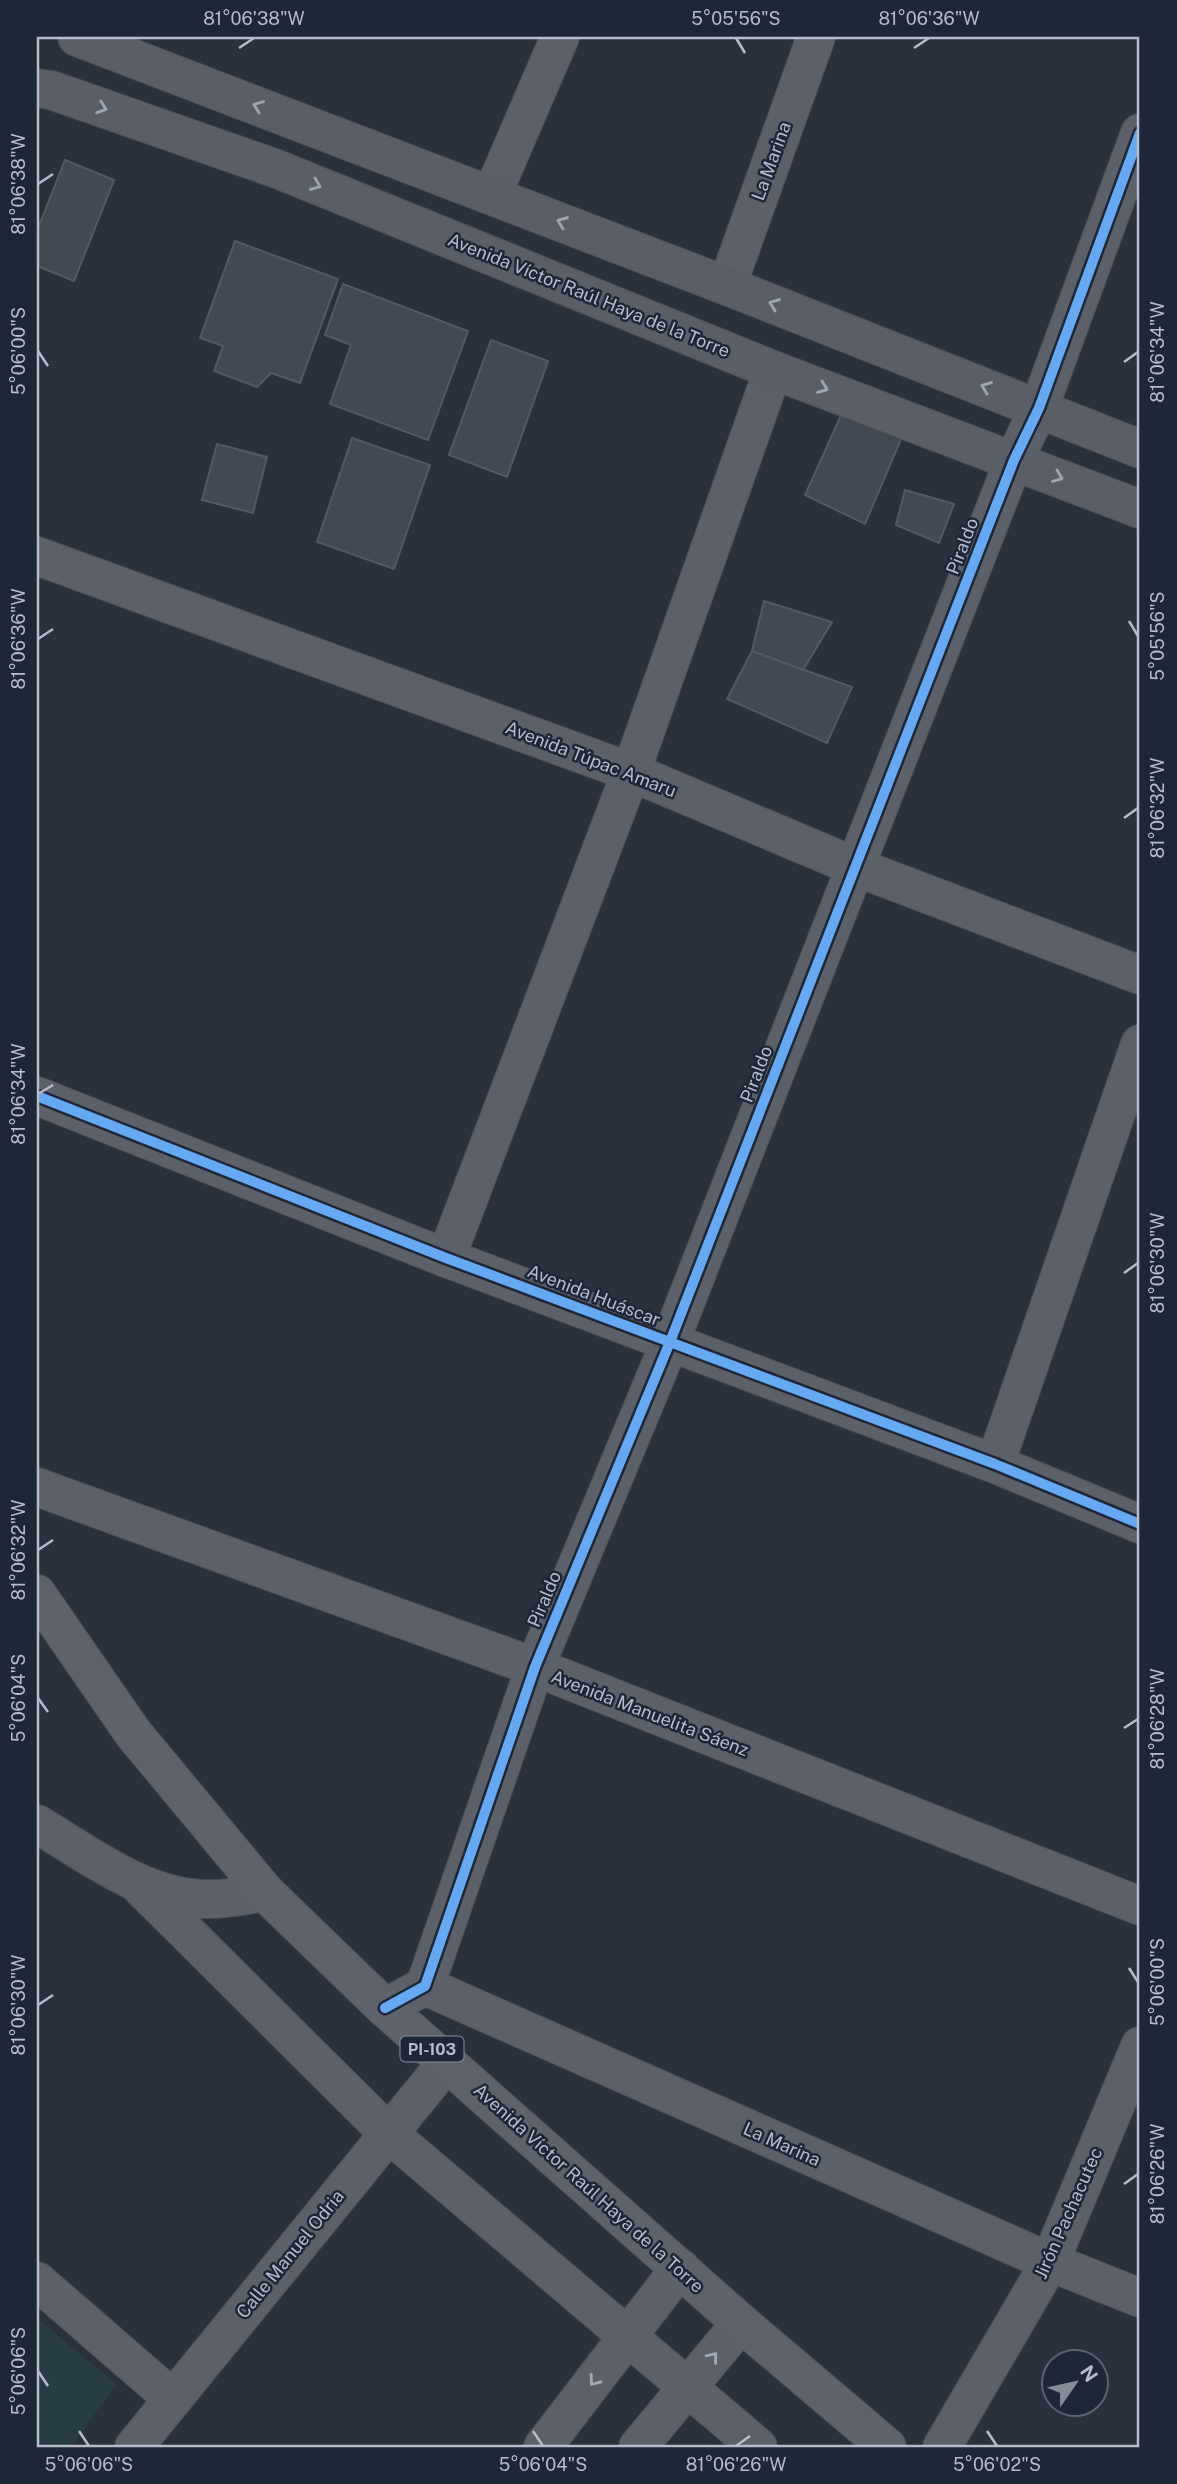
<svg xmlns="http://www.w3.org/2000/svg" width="1177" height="2484" font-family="'Public Sans',sans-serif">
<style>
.green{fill:#273d43}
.building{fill:#434952;stroke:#525963;stroke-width:2}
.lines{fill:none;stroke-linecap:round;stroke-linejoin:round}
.minor-casing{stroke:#474c54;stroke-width:40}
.tertiary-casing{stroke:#474c54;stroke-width:40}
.secondary-casing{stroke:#474c54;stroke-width:40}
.primary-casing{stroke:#484e58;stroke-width:40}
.minor{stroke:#5b6069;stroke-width:38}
.tertiary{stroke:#5b6069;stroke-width:38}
.secondary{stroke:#5a5f67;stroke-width:38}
.primary{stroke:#5e626a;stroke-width:38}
.cycleway-casing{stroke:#1d2737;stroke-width:15}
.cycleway{stroke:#66a8f1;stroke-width:10}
.oneway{stroke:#9ea6b3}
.oneway2{stroke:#a3aab8}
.ticks{fill:none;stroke:#b5bdcc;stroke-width:2.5}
.labels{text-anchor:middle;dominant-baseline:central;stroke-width:5;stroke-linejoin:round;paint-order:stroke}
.shield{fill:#1d2737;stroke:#87909f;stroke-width:2}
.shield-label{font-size:16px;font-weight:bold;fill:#b5bdcc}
.street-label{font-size:18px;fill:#b5bdcc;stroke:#1d2737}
.neatline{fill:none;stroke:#b5bdcc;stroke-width:2.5}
.ticks-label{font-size:18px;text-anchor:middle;fill:#b5bdcc}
</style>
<rect width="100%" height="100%" fill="#2a313c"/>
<path class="green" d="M37,2318L116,2384L71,2447H37Z"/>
<path class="building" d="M65,160L114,180L74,281L37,266V231Z
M235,241L338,279L300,383L271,373L257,387L214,371L223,346L200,338Z
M343,284L468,331L428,440L330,404L351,345L325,335Z
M491,340L548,361L507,477L449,455Z
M842,413L902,437L865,524L805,495Z
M352,438L430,465L394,569L317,542Z
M217,444L267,457L253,513L202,500Z
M905,490L954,504L939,543L896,525Z
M764,601L832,622L803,670L752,651Z
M752,651L852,687L827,743L727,699Z"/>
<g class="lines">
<defs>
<path id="minor" d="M492,195L560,37
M727,286L816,37
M37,556L631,772L856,867L1140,975
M37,1096L446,1258L995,1464L1140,1524
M446,1258L631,772L773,370
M995,1464L1140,1044
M37,1487L535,1667L1140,1906
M37,1824C88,1854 145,1899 207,1899C226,1900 246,1895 265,1892
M135,1881L388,2133L758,2447
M425,1986L1050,2262L1140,2298
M385,2008L425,1986L535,1667L670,1342L1014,460L1039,408L1140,133
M37,2281L173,2399
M134,2447L447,2062
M942,2447L1050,2262L1140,2046"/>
<path id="tertiary" d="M543,2447L680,2268
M638,2447L741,2323"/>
<path id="secondary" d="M77,37L727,286L1140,449
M37,88L51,90L277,169L773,370L1140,509"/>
<path id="primary" d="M37,1594L133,1733L265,1892L385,2008L741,2323L887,2447"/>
</defs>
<use href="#minor" class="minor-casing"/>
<use href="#tertiary" class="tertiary-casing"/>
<use href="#secondary" class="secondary-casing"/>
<use href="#primary" class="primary-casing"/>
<use href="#minor" class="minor"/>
<use href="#tertiary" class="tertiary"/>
<use href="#secondary" class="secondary"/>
<use href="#primary" class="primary"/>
<defs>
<path id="cycleway" d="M37,1096L446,1258L995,1464L1140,1524
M385,2008L425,1986L535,1667L670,1342L1014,460L1039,408L1140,133"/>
</defs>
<use href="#cycleway" class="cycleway-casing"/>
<use href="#cycleway" class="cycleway"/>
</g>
<defs><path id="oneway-chevron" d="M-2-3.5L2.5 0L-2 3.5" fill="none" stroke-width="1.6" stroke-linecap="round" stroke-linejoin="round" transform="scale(1.75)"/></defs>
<g class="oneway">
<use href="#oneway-chevron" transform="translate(258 106) rotate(-159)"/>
<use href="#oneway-chevron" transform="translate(102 108) rotate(19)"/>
<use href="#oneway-chevron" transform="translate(316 185) rotate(22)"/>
<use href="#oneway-chevron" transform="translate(562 222) rotate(-159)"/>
<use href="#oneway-chevron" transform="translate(774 304) rotate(-159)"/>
<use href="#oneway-chevron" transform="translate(986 387) rotate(-159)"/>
<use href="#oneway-chevron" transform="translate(823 388) rotate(21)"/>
<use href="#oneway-chevron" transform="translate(1058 477) rotate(21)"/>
</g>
<g class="oneway2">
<use href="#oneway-chevron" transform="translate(713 2357) rotate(-51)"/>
<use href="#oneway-chevron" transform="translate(594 2381) rotate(127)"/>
</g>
<path class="ticks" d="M736,38L745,53M239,48L254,38M914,48L929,38M38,184L53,174M38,351L48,366M1124,362L1138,352M1129,621L1138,636M38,639L53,629M1124,818L1138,808M38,1094L53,1085M1124,1273L1138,1263M38,1550L53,1540M38,1698L48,1712M1124,1728L1138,1719M1129,1968L1138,1982M38,2005L53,1995M1124,2184L1138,2174M38,2371L48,2386M79,2431L89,2446M533,2431L543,2446M987,2431L997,2446M736,2446L750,2436"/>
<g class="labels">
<rect class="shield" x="400.5" y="2036.5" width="63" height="25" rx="5"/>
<g class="shield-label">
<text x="432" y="2049">PI-103</text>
</g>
<g class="street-label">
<text transform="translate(771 161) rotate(-70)">La Marina</text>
<text transform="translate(589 295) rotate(22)">Avenida Víctor Raúl Haya de la Torre</text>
<text transform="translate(962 546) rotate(-69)">Piraldo</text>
<text transform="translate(591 759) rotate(21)">Avenida Túpac Amaru</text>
<text transform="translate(756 1074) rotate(-69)">Piraldo</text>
<text transform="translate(594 1295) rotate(21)">Avenida Huáscar</text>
<text transform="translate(544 1599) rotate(-67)">Piraldo</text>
<text transform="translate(650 1713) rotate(21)">Avenida Manuelita Sáenz</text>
<text transform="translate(782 2144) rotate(24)">La Marina</text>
<text transform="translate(589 2188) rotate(42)">Avenida Víctor Raúl Haya de la Torre</text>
<text transform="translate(1068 2213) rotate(-66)">Jirón Pachacutec</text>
<text transform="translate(290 2254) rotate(-51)">Calle Manuel Odria</text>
</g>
</g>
<rect width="1177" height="2484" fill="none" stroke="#1d2737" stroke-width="77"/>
<g transform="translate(1075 2383) rotate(56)"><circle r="33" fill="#1d2737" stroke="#5a6373" stroke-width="2"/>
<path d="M0-5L12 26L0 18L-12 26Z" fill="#848c9a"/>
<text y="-10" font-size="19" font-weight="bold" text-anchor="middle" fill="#b5bdcc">N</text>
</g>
<rect x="38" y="38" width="1100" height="2408" class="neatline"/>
<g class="ticks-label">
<text x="254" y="25">81°06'38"W</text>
<text x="736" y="25">5°05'56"S</text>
<text x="929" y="25">81°06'36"W</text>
<text transform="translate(19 184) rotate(-90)" y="6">81°06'38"W</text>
<text transform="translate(19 351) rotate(-90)" y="6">5°06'00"S</text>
<text transform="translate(1158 352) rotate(-90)" y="6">81°06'34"W</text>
<text transform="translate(1158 636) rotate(-90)" y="6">5°05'56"S</text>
<text transform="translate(19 639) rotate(-90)" y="6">81°06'36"W</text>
<text transform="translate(1158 808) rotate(-90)" y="6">81°06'32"W</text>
<text transform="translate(19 1094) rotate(-90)" y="6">81°06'34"W</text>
<text transform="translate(1158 1263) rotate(-90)" y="6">81°06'30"W</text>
<text transform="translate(19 1550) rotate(-90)" y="6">81°06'32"W</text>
<text transform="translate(19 1698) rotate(-90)" y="6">5°06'04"S</text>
<text transform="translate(1158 1719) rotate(-90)" y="6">81°06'28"W</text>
<text transform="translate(1158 1982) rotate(-90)" y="6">5°06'00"S</text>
<text transform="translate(19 2005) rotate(-90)" y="6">81°06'30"W</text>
<text transform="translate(1158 2174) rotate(-90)" y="6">81°06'26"W</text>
<text transform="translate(19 2371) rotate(-90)" y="6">5°06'06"S</text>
<text x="89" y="2471">5°06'06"S</text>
<text x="543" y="2471">5°06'04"S</text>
<text x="736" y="2471">81°06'26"W</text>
<text x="997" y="2471">5°06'02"S</text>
</g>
</svg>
